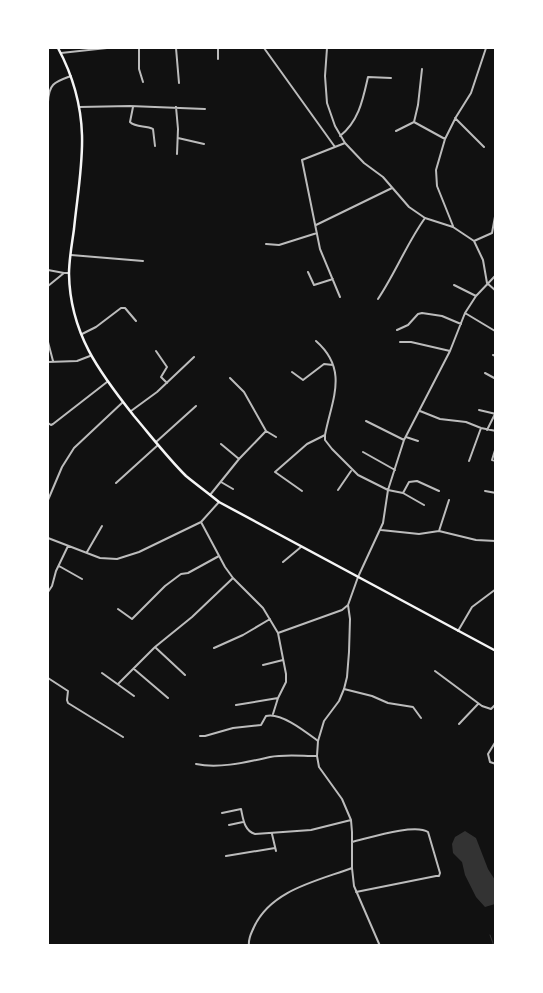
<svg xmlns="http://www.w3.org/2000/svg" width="543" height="993" font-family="Roboto,sans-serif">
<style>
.water{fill:#333}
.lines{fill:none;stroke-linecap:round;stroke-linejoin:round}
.stream{stroke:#333;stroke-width:1}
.minor{stroke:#bcbcbc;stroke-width:2}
.primary{stroke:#f5f5f5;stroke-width:2.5}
</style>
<rect width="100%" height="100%" fill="#111"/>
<path class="water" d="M465,831L476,838L488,869L495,880V904L485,907L476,897L465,875L462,862L453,853L452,844L455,837Z"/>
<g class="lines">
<path class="stream" d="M490,935L494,946"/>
<path class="minor" d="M139,48V69L143,82
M176,48L179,83
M264,48L335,147
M327,48L325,76L327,103L335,126L345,143L364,163L383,177L409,207L425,218L453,227L474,241L483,260L487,283L496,291
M61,53L107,48
M218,59V48
M422,69L418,105L414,122L445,139
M48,102C49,83 55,82 71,76
M79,107L130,106L205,109
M133,107L130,122C136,128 146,125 153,129L155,146
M176,107L178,129L177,154
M455,118L484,147
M396,131L414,122
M340,136C359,121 363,99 368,77L391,78
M178,138L204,144
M316,225L392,188
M453,226L437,186L436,170L445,139L456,117L471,93L486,48
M474,241L492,233L496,211
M266,244L279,245L317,233
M71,255L143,261
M48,270L64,273
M308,272L314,285L333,279
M454,285L476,296
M48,286L64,273H69
M340,297L320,249L302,160L345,143
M378,299C396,272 407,243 425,218
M465,313L495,331
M397,330L408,325L418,314L422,313L442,316L461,324
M82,334L96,327L121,308H125L136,321
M316,341C349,370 332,399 325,435V440L332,449L358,475L388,490L403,493L424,505
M48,342L53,361
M400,342H411L450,351
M156,351L167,367L161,377L167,383
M493,355L496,356
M48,362L77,361L90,356
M292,372L303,380L324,364L333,365
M485,373L496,379
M230,378L244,392L266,431L276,437
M479,410L496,414
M131,411L157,392L194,357
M420,411L440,419L466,422L481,428L496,431
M366,421L404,440
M48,423L51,425L53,424L107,382
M487,430L495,414
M406,437L418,441
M156,442L196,406
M221,444L239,459
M496,447L492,460L496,461
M363,452L395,470
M469,461L481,428
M221,482L233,489
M116,483L158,445
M338,490L351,471
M302,491L275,472L307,444L325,435
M485,491L496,493
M403,493L409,482L417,481L439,491
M210,495L239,459L266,431
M48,500L62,467L74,448L123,402
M219,502L201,522L225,567L233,578L263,608L278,633L286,674V682L278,698L273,714
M381,530L419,534L439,531L476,540L496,541
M439,531L449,500
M48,538L100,558L117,559L139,552L201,522
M87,552L102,526
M283,562L301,547
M59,566L82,579
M48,592L52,586L56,571L68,546
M118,609L132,619L165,586L181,574L188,573L219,556
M48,611V615
M458,631L472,607L496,589
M278,633L342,610L348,605
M156,648L185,675
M214,648L243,635L270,619
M263,665L283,660
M134,669L168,698
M435,671L482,706L491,709L496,704
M102,673L134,696
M48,678L68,691L67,700L68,703L123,737
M118,684L155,647L192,617L233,578
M344,689L372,696L388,703L413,707L421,718
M236,705L278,698
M459,724L478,704
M200,736H205L233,728L261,725L266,716C281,712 306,732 318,741
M496,741L488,754L490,762L496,764
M196,764C219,769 247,762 270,757C284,754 302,756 317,756
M222,813L241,809C243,818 244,831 255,834L311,830L351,820
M229,825L243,822
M272,834L276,851
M352,842C369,838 415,823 428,832L440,873L439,876H436L356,892
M226,856L275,848
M249,946C248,938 251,934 254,927C271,890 317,881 352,868
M380,946L354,886L352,868V832L351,820L342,799L319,767L317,756L318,741L324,721L339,701L344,689L347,677L349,652L350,619L348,605L358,577L383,523L388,490L404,440L450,351L465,313L476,296L496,275"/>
<path class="primary" d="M58,48C72,74 81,104 82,135C83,166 77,198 74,229C72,244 69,259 69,274C70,333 99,372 134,416C151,436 167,457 186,476C197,485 208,493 219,502L496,651"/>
</g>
<rect width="543" height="993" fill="none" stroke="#ffffff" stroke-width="98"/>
</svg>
